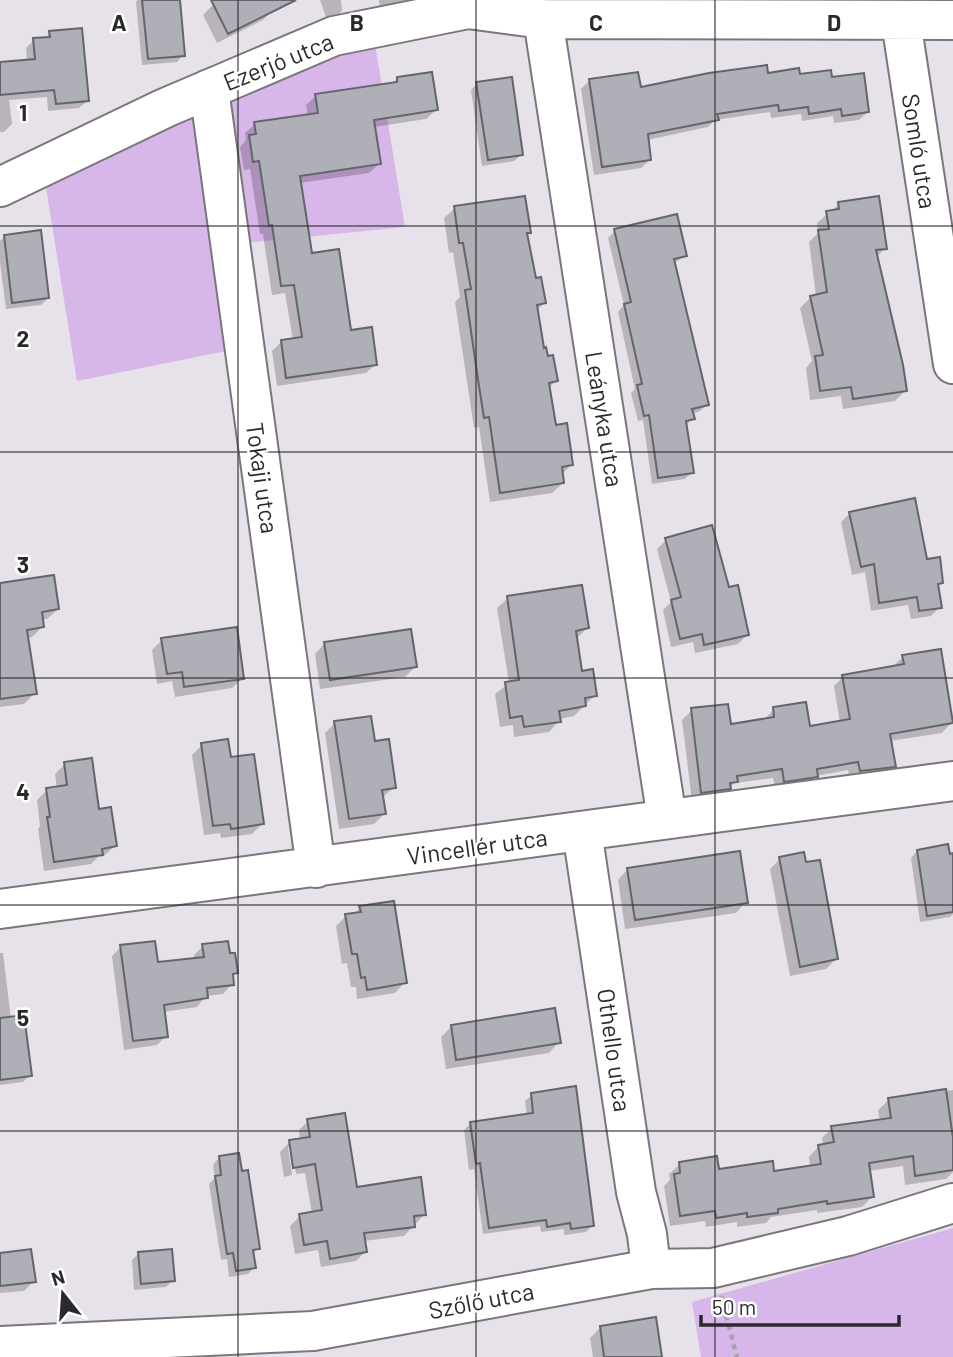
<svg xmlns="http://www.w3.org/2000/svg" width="953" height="1357" font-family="Barlow,sans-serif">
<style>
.green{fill:#d7b6e9}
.shadow{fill:#0003}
.building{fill:#aeafb7;stroke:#64656c;stroke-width:2}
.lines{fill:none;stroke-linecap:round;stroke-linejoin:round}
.minor-casing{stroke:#7a767c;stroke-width:42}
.path{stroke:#a6a2a7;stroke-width:4.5;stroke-dasharray:5 5;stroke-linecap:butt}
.minor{stroke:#fff;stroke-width:38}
.grid{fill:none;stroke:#2b292c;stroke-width:2;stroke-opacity:0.55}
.labels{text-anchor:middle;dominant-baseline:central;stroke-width:5;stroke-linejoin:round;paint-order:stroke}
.street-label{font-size:24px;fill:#2b292c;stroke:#fff}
.grid-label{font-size:23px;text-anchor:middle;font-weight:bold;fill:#2b292c;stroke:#fff;stroke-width:5;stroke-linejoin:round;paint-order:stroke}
</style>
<rect width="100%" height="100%" fill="#e7e2e9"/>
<path class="green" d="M374,38L405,227L243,243L220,93Z
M203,103L236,349L77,381L45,181Z
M953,1228V1357H701L692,1302Z"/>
<path class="shadow" d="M138,0H178L183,55L177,62L142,65L136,2Z
M212,0H268L273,10L263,20L217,43L203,15L214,4Z
M320,0H341L342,11L335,18L327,20Z
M379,0H418L380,8Z
M50,33L87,101L79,108L48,111L47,97L9,100L12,124L4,132H0V64L27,62L26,48L34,40L44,39Z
M766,75L830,79L868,112L859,120L834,123L833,116L802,121L801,114L771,118L770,112L715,120L708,127L647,140L650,160L641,168L594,175L581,89L589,81L639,89Z
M397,79L436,110L426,119L374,127L379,164L369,173L300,183L310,255L350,332L376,364L366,373L277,386L272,351L281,342L293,340L285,293L272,295L263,234H260L250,169L244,170L240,147L246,140L245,133L255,124L308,116L306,105L316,96L391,85Z
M477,84L521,155L514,161L482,166L471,90Z
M839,204L885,248L876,258L905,391L895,401L843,409L841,396L810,400L806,368L812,361L800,308L811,297L816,296L809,242L818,233L817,223Z
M455,208L529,232L526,235L535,280L544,303L536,311L543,350L556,381L548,388L554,427L572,464L561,475L563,483L552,493L490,502L479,427L474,428L455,302L460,297L453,252L449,253L444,218Z
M615,231L685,256L674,263L707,405L700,411L692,414L693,418L685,426L692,472L685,479L652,484L643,420L638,421L631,393L635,389L618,312L624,305L608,238Z
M4,237L48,298L41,305L6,309L0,263V241Z
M850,513L926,561L942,582L937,587L940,607L931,616L911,619L908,605L871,611L865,572L852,575L841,522Z
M666,540L728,589L747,635L738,644L695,653L693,642L671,647L663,610L671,602L657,549Z
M0,584L58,609L47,619L41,620L42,627L32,637L27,638L35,693L24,704L0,707Z
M508,598L587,628L576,639L580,673L595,695L574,716L559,719V721L549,732L514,737L513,725L500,727L495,694L509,683L497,608Z
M162,640L243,678L232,688L175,697L172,681L157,684L152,650Z
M325,643L415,667L405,677L320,689L315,654Z
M903,657L951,723L942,733L890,741L894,766L885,776L850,780L848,770L816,776L806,786L775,790L773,778L734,783L719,798L692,801L682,720L692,710L729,726L764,720L774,709L808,728L840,723L834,686L843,677L893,666Z
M335,723L374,743L394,787L382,798L384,814L374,824L339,829L325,733Z
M202,745L230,759L262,824L252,834L221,838L220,833L204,835L192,755Z
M65,764L97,811L115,846L104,856L98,857L91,864L44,871L38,829L40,826L37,800L47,790L57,789L55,774Z
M917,851L953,855V914L950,917L920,922L911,858Z
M780,859L804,864L836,959L826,969L790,976L770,869Z
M628,869L746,902L736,913L625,929L618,880Z
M360,908L405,982L395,993L357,999L356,987H351L347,963L342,964L336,926L346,916L353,915Z
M203,946L228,955L236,972L231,977L232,984L223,994L206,996L197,1007L163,1012L166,1036L157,1045L124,1050L112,956L121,947L157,964L195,959L194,955Z
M0,953H3L11,1019L30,1075L23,1082L0,1085Z
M451,1027L559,1042L549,1053L446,1069L441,1037Z
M953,1090V1172L946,1179L905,1185L903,1166L868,1171L872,1197L862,1207L817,1213V1210L771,1217L766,1223L737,1227V1222L706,1227L705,1221L670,1226L664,1186L670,1180L669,1174L680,1164L717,1171L773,1172L810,1167L809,1157L819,1146H823L822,1138L832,1128L880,1121L878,1110L889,1100Z
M532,1095L593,1225L586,1232L564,1235V1229L541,1232L540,1226L483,1234L474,1169L469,1170L464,1130L471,1123L527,1116L525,1101Z
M308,1121L355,1189L425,1214L404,1236L364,1241L365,1252L356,1261L321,1267L318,1250L295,1254L290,1226L300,1216L312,1214L305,1173L296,1174L292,1147H288L292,1175L284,1177L280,1152L290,1142L300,1140L299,1130Z
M219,1158L258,1248L252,1254L254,1268L248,1274L229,1277L227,1259L221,1260L209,1184L215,1178L213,1165Z
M139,1253L173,1280L166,1287L134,1290L132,1260Z
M0,1255L34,1281L24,1291L0,1293Z
M600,1328L661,1357H593L590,1338Z"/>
<path class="building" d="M142,0H180L185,56L148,59Z
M211,0H296L228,34Z
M82,28L89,101L56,104L54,90L0,95V62L35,59L33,38L50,37L49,31Z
M767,65L768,73L799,68L800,74L831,70L832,77L864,73L869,112L842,116L841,109L809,114L808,107L779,111L778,105L717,114L719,120L648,134L651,160L602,167L589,79L638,72L641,87L709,73Z
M432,72L438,110L374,120L381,164L300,176L312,253L339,249L351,330L372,327L377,365L286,378L281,340L302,337L294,285L281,286L272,225L269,226L259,161L253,162L249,135L256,134L254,122L318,113L315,94L397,82V77Z
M512,77L523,155L488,160L476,82Z
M525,196L531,233H527L536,278L541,277L546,303L537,305L544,348L546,347L548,356L553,355L558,381L549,383L556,425L567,423L573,465L562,467L564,483L500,493L489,417L484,418L479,386L465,290L471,289L463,243H459L454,206Z
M879,196L887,249L876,250L903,365L907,391L853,399L851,387L820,391L815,356L823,355L810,296L827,292L818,230L829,229L826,211L839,209L838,202Z
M677,214L687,256L674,259L709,405L692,409L695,419L686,421L694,473L658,478L649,415L644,416L637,385L642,384L624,304L631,302L614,229Z
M41,230L49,298L12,303L4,235Z
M915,498L927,559L940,557L943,583L938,584L942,608L919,611L917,597L879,603L874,564L861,567L849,512Z
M712,525L729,587L738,585L749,635L704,645L702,634L680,639L671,600L681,597L665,538Z
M54,575L59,609L42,612L44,627L27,630L37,694L0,699V583Z
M582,585L589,628L576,631L582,671L593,669L597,696L585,698L586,706L559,711L561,722L524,727L522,716L510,718L505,682L519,680L507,596Z
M237,627L244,679L184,687L182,672L167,674L161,638Z
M411,629L417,667L330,680L324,642Z
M941,649L953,723L890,734L896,767L860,771L858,762L817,769L818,777L784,782L782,769L737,776L738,782L730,783L731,789L701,793L691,708L728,704L731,724L774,717L773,707L806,702L810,726L850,719L842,675L904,664L902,655Z
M371,716L375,741L389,739L396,788L382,790L386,814L349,819L334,721Z
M228,739L231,757L254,754L264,824L231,829L230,824L213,826L201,743Z
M92,758L99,809L111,807L117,846L102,849L103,855L54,862L47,817H50L46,788L67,785L64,762Z
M948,844L950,854L953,853V912L927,916L917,850Z
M740,851L748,903L635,920L627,868Z
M804,852L806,862L820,860L838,959L800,967L779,857Z
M394,901L407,983L367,990L365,977L361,978L357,954H352L345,914L361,912L359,906Z
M155,941L158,962L204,957L202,944L228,941L230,953H235L238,973L233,974L234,985L207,988L208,998L164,1005L168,1037L133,1041L120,945Z
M555,1008L561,1043L456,1060L451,1025Z
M24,1015L32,1076L0,1080V1018Z
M576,1086L594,1226L571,1229L570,1223L547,1227L546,1220L489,1228L480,1163L476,1164L470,1122L533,1113L531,1093Z
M946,1089L953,1138V1170L915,1176L913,1156L869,1163L874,1197L827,1204V1201L778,1209V1213L747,1217V1213L716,1218L715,1211L680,1216L674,1174L680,1173L679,1162L717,1156L719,1169L773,1161L774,1171L821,1164L818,1145L834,1142L831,1126L891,1118L888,1098Z
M345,1113L357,1187L421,1177L426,1215L414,1216L415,1227L364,1233L367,1252L330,1259L327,1241L304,1245L299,1214L322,1210L315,1164L293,1168L289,1140L310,1137L307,1119Z
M239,1153L242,1171L248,1170L260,1249L253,1250L256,1268L236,1271L233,1253L227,1254L215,1176L221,1175L219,1156Z
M31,1249L36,1282L0,1286V1253Z
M172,1249L175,1281L141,1284L138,1252Z
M656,1317L662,1357H604L600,1326Z"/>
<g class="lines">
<defs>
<path id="minor" d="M543,19L667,819
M901,21L953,364
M209,89L316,868
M0,187L165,108L334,36L468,9L543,19L953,20
M582,831L636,1192L647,1234L651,1269
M0,909L953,781
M0,1346L313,1331L651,1269L713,1268L848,1236L953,1203"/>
</defs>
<use href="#minor" class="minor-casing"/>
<path class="path" d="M721,1296L737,1357"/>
<use href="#minor" class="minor"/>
</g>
<path class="grid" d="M238,0V1357M476,0V1357M715,0V1357M0,226H953M0,452H953M0,678H953M0,905H953M0,1131H953"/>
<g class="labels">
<g class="street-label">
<text transform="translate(278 61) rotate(-22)">Ezerjó utca</text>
<text transform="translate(920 151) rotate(81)">Somló utca</text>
<text transform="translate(605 419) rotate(81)">Leányka utca</text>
<text transform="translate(263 478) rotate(82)">Tokaji utca</text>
<text transform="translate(477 846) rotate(-8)">Vincellér utca</text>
<text transform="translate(615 1050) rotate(82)">Othello utca</text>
<text transform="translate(481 1300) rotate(-11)">Szőlő utca</text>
</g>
</g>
<g class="grid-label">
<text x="119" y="31">A</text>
<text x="357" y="31">B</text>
<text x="596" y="31">C</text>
<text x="834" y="31">D</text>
<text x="23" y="121">1</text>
<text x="23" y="347">2</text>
<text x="23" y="573">3</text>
<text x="23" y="800">4</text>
<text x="23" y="1026">5</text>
</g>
<g transform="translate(63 1294) rotate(343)" stroke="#ffffff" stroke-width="5" paint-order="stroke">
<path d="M0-5L12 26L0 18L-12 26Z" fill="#2b292c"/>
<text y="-10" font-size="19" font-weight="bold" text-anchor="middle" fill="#2b292c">N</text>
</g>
<path d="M701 1315v10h198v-10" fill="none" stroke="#2b292c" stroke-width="3.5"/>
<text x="712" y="1315" font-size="21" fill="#2b292c" stroke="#ffffff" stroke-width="5" paint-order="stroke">50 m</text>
</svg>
